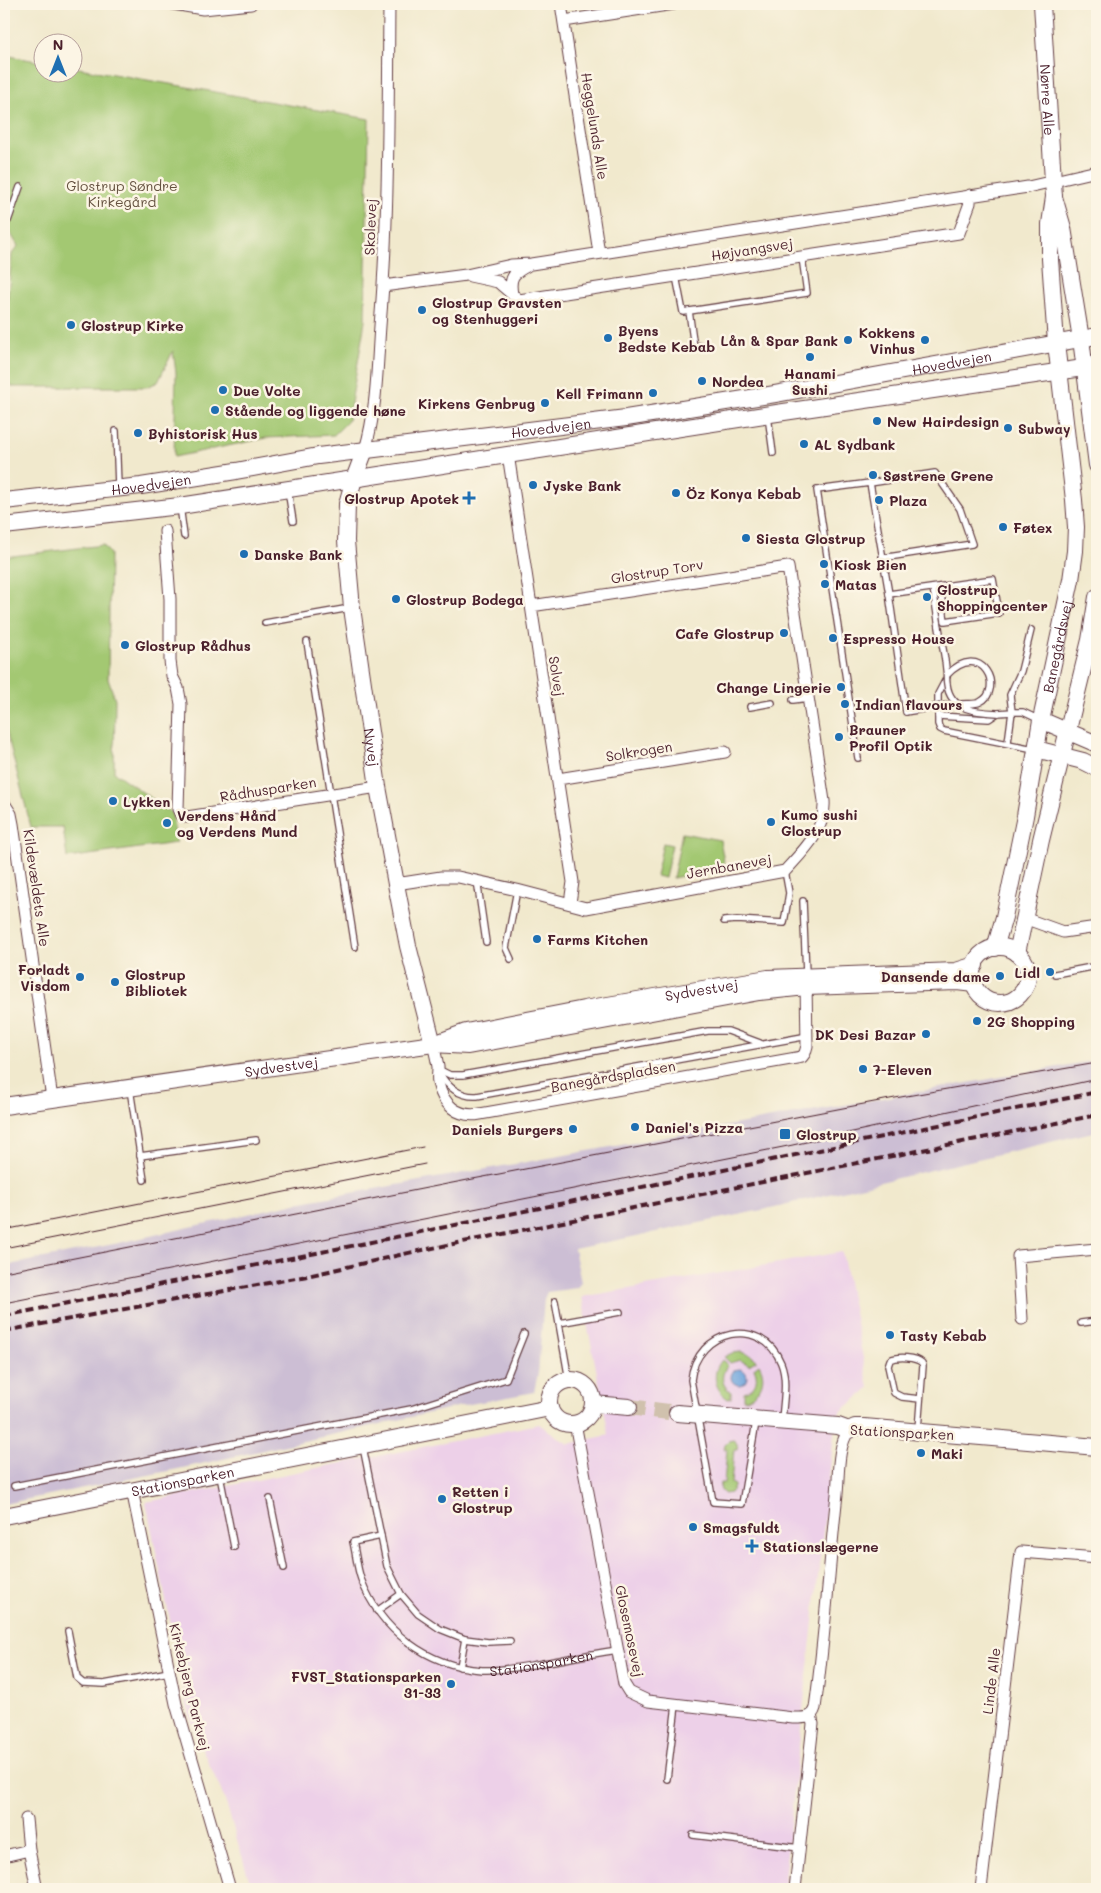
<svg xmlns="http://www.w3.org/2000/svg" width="1101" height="1893" font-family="Mali,sans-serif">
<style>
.built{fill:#edd0e8}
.industrial{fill:#ccbed4}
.green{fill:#a3c872;stroke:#76744e}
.water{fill:#6fa5dd;stroke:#5c6284}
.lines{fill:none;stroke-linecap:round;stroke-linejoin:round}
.secondary-tunnel{stroke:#d0c1ad;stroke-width:16;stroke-dasharray:16 8;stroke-linecap:butt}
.lane-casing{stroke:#633d43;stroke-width:8}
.street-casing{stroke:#633d43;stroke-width:13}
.secondary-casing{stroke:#633d43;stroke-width:18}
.lane{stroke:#fff;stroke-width:5.5}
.street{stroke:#fff;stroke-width:11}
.secondary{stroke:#fff;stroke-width:16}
.tram{stroke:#4a1f2b;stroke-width:1}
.rail{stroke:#4a1f2b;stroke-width:4;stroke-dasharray:8 4;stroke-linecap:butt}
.lane-bridge-casing{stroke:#633d43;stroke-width:8;stroke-linecap:butt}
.lane-bridge{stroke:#fff;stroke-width:5.5}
.poi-dot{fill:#1f6fb2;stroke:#fcf5e5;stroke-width:2}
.labels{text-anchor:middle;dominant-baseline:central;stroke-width:5;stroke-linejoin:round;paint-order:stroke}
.street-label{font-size:14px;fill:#4a1f2b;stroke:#fcf5e5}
.park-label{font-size:14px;fill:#655240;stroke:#fcf5e5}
.poi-label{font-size:14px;font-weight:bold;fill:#4a1f2b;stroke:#fcf5e5;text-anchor:start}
</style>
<rect width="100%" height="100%" fill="#fcf5e5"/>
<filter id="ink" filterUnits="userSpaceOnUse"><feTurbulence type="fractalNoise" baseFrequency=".02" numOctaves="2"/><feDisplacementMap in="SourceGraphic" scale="10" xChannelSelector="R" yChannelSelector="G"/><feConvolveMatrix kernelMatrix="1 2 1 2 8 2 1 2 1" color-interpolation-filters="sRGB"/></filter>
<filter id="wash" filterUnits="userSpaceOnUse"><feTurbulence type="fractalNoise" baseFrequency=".0096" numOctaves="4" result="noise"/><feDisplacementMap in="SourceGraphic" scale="20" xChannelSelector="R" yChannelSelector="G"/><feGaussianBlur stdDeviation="1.12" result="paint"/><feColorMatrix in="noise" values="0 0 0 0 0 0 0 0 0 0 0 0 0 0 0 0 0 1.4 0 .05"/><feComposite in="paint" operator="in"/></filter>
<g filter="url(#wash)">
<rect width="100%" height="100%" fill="#f1e9cd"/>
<path class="built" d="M842,1252L869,1388L836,1416L783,1889H252L224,1797L199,1742L189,1714L146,1502L539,1424L568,1444L609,1435L582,1297Z"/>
<path class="industrial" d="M1097,1060V1131L762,1210L574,1249L581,1282L577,1288L547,1292L544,1299L538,1373L534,1392L465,1405L178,1469L4,1504V1266L119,1243L296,1203Z"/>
<path class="green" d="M4,55L42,62V72H72L73,67L369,119L365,321L348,421L334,435L266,438L174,457L176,373L173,351L158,382L147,387H13L4,377V335L12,254L18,246L4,222Z
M103,545L110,554L108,679L115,699L114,772L172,813L176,843L67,858L63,827H31L4,722V557Z
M682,833L720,840L725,867L673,878Z
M663,843L672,845L665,878L656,876Z
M741,1352L750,1355L757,1360L749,1365L740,1360L730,1363L724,1357L732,1353Z
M722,1360L728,1365C720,1375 721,1385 731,1392V1398L728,1399C714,1389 711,1373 722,1360Z
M759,1364C768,1379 760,1395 744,1400V1392C756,1388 759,1379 754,1368Z
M733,1440C737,1442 738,1445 737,1450H734L731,1484H734V1487L730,1493L725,1494C721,1492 719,1488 721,1483H724L727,1449H724L725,1444L728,1441Z"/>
<path class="water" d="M731 1377a8 8 0 1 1 16 0a8 8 0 1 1-16 0Z"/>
</g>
<g filter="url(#ink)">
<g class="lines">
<path class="secondary-tunnel" d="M629,1407L677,1413"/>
<defs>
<g id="lane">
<path d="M4,221H8L20,187"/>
<path d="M676,276L683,312L807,293L802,257"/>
<path d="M689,311L694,347L704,345"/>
<path d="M768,416L773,453"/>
<path d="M116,431L118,486"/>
<path d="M870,483L935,473L960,509L972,544L882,558"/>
<path d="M288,490L293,521"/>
<path d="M180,506L184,536"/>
<path d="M933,588L939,627"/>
<path d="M889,594L993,579L999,613L945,621L940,587"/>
<path d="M265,623L350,608"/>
<path d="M307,642L355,947"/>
<path d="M947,677L938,694V724L940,729L944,731L1034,749"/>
<path d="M793,700L809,698"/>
<path d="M750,707L772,703"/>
<path d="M938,716L989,719L998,713L1012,712H1023L1040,720"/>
<path d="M1008,742L1012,712L1010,695L1021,671L1031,630"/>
<path d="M858,758L817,490L870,483L889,594L906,712"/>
<path d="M477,880L486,942"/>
<path d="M803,901L806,974"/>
<path d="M724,921L737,920L784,923L789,893L785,871"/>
<path d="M511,959L506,948L517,890"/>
<path d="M1055,974L1097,966"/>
<path d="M440,1070L450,1075H463L708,1031H728L760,1043"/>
<path d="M440,1073C447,1087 460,1097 477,1096L808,1036"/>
<path d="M130,1089L144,1180"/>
<path d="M140,1156L256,1140"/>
<path d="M555,1301L569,1380"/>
<path d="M559,1323L620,1312"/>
<path d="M1081,1323L1097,1321"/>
<path d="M756,1422L742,1504L713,1502L691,1380C696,1329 762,1315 781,1363C788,1380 783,1403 782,1421"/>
<path d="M918,1429L923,1366L922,1363C916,1357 898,1356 890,1360L888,1366L894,1393L902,1397L920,1399"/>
<path d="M363,1447L387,1566L401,1594L418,1614L440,1629L465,1639L488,1642L510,1641"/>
<path d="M220,1476L234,1547"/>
<path d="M14,1486L411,1409L506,1379L524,1334"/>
<path d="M270,1499L284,1568"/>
<path id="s1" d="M381,1536L353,1542C356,1554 357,1568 361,1579C380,1630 427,1666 482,1670C501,1671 520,1667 538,1664C565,1659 591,1654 617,1650"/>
<path d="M377,1611L401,1594"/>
<path d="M68,1631L77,1678L83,1683L104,1684L169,1672"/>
<path d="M460,1667L465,1639"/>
<path d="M667,1779L676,1705"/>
<path d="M693,1835L800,1848"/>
</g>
<path id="street" d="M173,4L203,9L251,4
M561,4L599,253
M564,21L674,4
M470,276L498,282L519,300L959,233L970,203V195
M383,286L466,275L511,265L531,264L1028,187L1097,171
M512,294C509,278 513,273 527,266
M365,450C377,409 377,368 380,326C389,219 388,111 389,4
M508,454L573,882L570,903
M165,531L170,599V661L172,676L178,688L181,704L178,809L181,815L187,817L378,787
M558,779L725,752
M4,803L11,814L13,824L52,1099
M396,884L441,877H458L517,890L586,908L785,871C803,851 826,830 824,801L788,567L531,606
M1024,918L1063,932L1097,927
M433,1044C435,1052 437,1060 438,1067C438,1073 437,1078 438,1083C443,1105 458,1118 480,1114L802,1057L805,1053L807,1046L806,982
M1022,1319L1018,1256L1097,1249
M575,1423L624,1684L629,1692L648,1701L793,1718C802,1718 812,1719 815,1708C825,1637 829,1565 837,1494C839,1474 837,1447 849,1430
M132,1490L176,1704L230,1889
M26,1819L29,1850
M4,1856L29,1850L37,1889
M795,1889L813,1724L811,1715
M981,1889L1021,1552L1097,1558"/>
<g id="secondary">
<path id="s2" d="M1042,4L1054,197L1063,228L1081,339L1097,465"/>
<path id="s3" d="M365,450L354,479L347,504L346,541L352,608L378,787L396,884L408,946L433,1044"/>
<path id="s4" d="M4,501L141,486L236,471L318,456L626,418L775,394L1097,336"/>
<path d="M4,526L180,506L777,413L1097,366"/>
<path d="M1041,720L1097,744"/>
<path d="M1036,749L1083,761L1097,768"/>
<circle cx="1000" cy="975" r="28"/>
<path id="s5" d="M995,948L1004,917L1025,816L1041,720L1071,580L1075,551L1076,527L1074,500L1056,343L1050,259V224L1054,197"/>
<path d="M1017,953L1041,840L1090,640L1097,597"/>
<path id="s6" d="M442,1041L466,1032L584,1009L768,978L956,971L975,965"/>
<path id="s7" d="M4,1106L433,1044L468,1046L759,992L806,987L957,982L974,984"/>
<circle cx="571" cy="1402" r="22"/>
<path d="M593,1404L629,1407"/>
<path d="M677,1413L838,1426L849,1430L855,1427H864L1097,1447"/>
<path id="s8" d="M4,1516L550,1408"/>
</g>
</defs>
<use href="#lane" class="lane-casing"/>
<use href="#street" class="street-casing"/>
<use href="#secondary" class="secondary-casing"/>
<use href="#lane" class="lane"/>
<use href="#street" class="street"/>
<use href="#secondary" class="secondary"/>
<path class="tram" d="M4,1230L423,1147
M4,1248L425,1164
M4,1272L447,1184L895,1098L1097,1063
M4,1303L788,1146L1097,1079"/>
<path class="rail" d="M4,1316L604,1195L1097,1092
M4,1331L307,1276L413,1252L1097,1115"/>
<defs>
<path id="lane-bridge" d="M939,627C941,641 945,655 946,669C947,674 946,679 947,684C950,711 977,712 998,713
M906,712C924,709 943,705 961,704C968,703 974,705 980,702C1005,690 982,639 947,675"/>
</defs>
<use href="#lane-bridge" class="lane-bridge-casing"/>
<use href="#lane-bridge" class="lane-bridge"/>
</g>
</g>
<g class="poi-dot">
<circle cx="422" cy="310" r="5"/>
<circle cx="71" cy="325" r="5"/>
<circle cx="608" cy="338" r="5"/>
<circle cx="848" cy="340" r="5"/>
<circle cx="925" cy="340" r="5"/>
<circle cx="810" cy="357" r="5"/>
<circle cx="702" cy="381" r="5"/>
<circle cx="223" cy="390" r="5"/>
<circle cx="653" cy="393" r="5"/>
<circle cx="545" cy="403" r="5"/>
<circle cx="215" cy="410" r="5"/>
<circle cx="877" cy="421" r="5"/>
<circle cx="1008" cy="428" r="5"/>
<circle cx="138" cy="433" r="5"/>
<circle cx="804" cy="444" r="5"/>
<circle cx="873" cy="475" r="5"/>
<circle cx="533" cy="485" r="5"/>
<circle cx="676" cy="493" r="5"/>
<path d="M466.5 490.5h5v5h5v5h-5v5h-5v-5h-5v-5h5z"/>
<circle cx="879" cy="500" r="5"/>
<circle cx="1003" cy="527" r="5"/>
<circle cx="746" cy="538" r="5"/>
<circle cx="244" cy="554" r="5"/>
<circle cx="824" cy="564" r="5"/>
<circle cx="825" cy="584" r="5"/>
<circle cx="927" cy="597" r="5"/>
<circle cx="396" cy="599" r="5"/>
<circle cx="784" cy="633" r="5"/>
<circle cx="833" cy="638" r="5"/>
<circle cx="125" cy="645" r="5"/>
<circle cx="841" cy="687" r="5"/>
<circle cx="845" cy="704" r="5"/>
<circle cx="839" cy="737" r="5"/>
<circle cx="113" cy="801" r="5"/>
<circle cx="771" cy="822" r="5"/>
<circle cx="167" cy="823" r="5"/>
<circle cx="537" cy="939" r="5"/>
<circle cx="1050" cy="972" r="5"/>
<circle cx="1000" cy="976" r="5"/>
<circle cx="80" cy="977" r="5"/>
<circle cx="115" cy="982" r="5"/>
<circle cx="977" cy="1021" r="5"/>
<circle cx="926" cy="1034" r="5"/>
<circle cx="863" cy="1069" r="5"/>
<circle cx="635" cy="1127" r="5"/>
<circle cx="573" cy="1129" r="5"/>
<rect x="779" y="1128" width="12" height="12" rx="2.5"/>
<circle cx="890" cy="1335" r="5"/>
<circle cx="921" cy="1453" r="5"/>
<circle cx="442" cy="1499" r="5"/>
<circle cx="693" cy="1527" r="5"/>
<path d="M749.5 1538.5h5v5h5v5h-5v5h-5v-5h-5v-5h5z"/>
<circle cx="451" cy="1684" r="5"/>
</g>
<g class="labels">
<g class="street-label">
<text stroke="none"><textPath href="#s2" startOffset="96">Nørre Alle</textPath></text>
<text transform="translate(595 126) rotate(81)">Heggelunds Alle</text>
<text transform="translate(370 227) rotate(-88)">Skolevej</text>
<text transform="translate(752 249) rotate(-9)">Højvangsvej</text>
<text stroke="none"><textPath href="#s4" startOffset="958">Hovedvejen</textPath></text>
<text stroke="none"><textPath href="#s4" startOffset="552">Hovedvejen</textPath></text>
<text stroke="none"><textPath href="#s4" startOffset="148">Hovedvejen</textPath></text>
<text transform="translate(657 571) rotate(-9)">Glostrup Torv</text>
<text stroke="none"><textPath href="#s5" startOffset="308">Banegårdsvej</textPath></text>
<text transform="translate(557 676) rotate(81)">Solvej</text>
<text stroke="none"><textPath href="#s3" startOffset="302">Nyvej</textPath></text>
<text transform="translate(639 751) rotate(-9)">Solkrogen</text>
<text transform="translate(268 789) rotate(-9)">Rådhusparken</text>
<text transform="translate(729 866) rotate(-10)">Jernbanevej</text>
<text transform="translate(37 888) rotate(82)">Kildevældets Alle</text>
<text stroke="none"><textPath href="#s6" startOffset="265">Sydvestvej</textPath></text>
<text stroke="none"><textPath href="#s7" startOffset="280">Sydvestvej</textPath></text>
<text transform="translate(613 1076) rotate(-10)">Banegårdspladsen</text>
<text transform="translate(902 1432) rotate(3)">Stationsparken</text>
<text stroke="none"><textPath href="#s8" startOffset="182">Stationsparken</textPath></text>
<text transform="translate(630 1631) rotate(78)">Glosemosevej</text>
<text stroke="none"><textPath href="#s1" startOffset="286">Stationsparken</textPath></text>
<text transform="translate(991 1681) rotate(-83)">Linde Alle</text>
<text transform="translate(190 1687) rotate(76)">Kirkebjerg Parkvej</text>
</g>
<g class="park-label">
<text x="122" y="185">Glostrup Søndre<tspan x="122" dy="16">Kirkegård</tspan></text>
</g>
<g class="poi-label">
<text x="432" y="302">Glostrup Gravsten<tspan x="432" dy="16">og Stenhuggeri</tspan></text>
<text x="81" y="325">Glostrup Kirke</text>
<text x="618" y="330">Byens<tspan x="618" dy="16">Bedste Kebab</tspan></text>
<text x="915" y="332" text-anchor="end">Kokkens<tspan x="915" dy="16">Vinhus</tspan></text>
<text x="838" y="340" text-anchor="end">Lån &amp; Spar Bank</text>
<text x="810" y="373" text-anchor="middle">Hanami<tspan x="810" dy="16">Sushi</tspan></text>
<text x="712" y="381">Nordea</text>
<text x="233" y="390">Due Volte</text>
<text x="643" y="393" text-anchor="end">Kell Frimann</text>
<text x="535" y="403" text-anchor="end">Kirkens Genbrug</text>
<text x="225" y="410">Stående og liggende høne</text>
<text x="887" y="421">New Hairdesign</text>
<text x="1018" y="428">Subway</text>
<text x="148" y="433">Byhistorisk Hus</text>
<text x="814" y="444">AL Sydbank</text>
<text x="883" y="475">Søstrene Grene</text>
<text x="543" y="485">Jyske Bank</text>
<text x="686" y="493">Öz Konya Kebab</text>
<text x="459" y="498" text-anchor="end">Glostrup Apotek</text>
<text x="889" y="500">Plaza</text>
<text x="1013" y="527">Føtex</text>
<text x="756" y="538">Siesta Glostrup</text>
<text x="254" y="554">Danske Bank</text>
<text x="834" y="564">Kiosk Bien</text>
<text x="835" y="584">Matas</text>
<text x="937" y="589">Glostrup<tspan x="937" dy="16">Shoppingcenter</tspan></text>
<text x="406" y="599">Glostrup Bodega</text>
<text x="774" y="633" text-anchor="end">Cafe Glostrup</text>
<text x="843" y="638">Espresso House</text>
<text x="135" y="645">Glostrup Rådhus</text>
<text x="831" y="687" text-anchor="end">Change Lingerie</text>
<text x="855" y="704">Indian flavours</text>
<text x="849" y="729">Brauner<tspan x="849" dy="16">Profil Optik</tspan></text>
<text x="123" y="801">Lykken</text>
<text x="781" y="814">Kumo sushi<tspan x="781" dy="16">Glostrup</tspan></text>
<text x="177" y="815">Verdens Hånd<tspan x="177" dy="16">og Verdens Mund</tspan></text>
<text x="547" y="939">Farms Kitchen</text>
<text x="70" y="969" text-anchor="end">Forladt<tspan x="70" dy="16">Visdom</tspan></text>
<text x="1040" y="972" text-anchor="end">Lidl</text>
<text x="125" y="974">Glostrup<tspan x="125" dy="16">Bibliotek</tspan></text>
<text x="990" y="976" text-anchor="end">Dansende dame</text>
<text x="987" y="1021">2G Shopping</text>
<text x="916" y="1034" text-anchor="end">DK Desi Bazar</text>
<text x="873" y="1069">7-Eleven</text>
<text x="645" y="1127">Daniel's Pizza</text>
<text x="563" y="1129" text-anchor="end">Daniels Burgers</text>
<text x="796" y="1134">Glostrup</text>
<text x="900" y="1335">Tasty Kebab</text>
<text x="931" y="1453">Maki</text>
<text x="452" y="1491">Retten i<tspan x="452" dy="16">Glostrup</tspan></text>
<text x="703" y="1527">Smagsfuldt</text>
<text x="763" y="1546">Stationslægerne</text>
<text x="441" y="1676" text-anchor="end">FVST_Stationsparken<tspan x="441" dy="16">31-33</tspan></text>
</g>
</g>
<rect width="1101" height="1893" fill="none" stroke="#fcf5e5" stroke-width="20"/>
<g transform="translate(58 58)"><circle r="24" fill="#fcf5e5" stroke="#b59f9b"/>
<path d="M0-4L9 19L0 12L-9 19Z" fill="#1f6fb2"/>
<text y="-8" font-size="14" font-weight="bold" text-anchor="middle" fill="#4a1f2b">N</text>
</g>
</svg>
